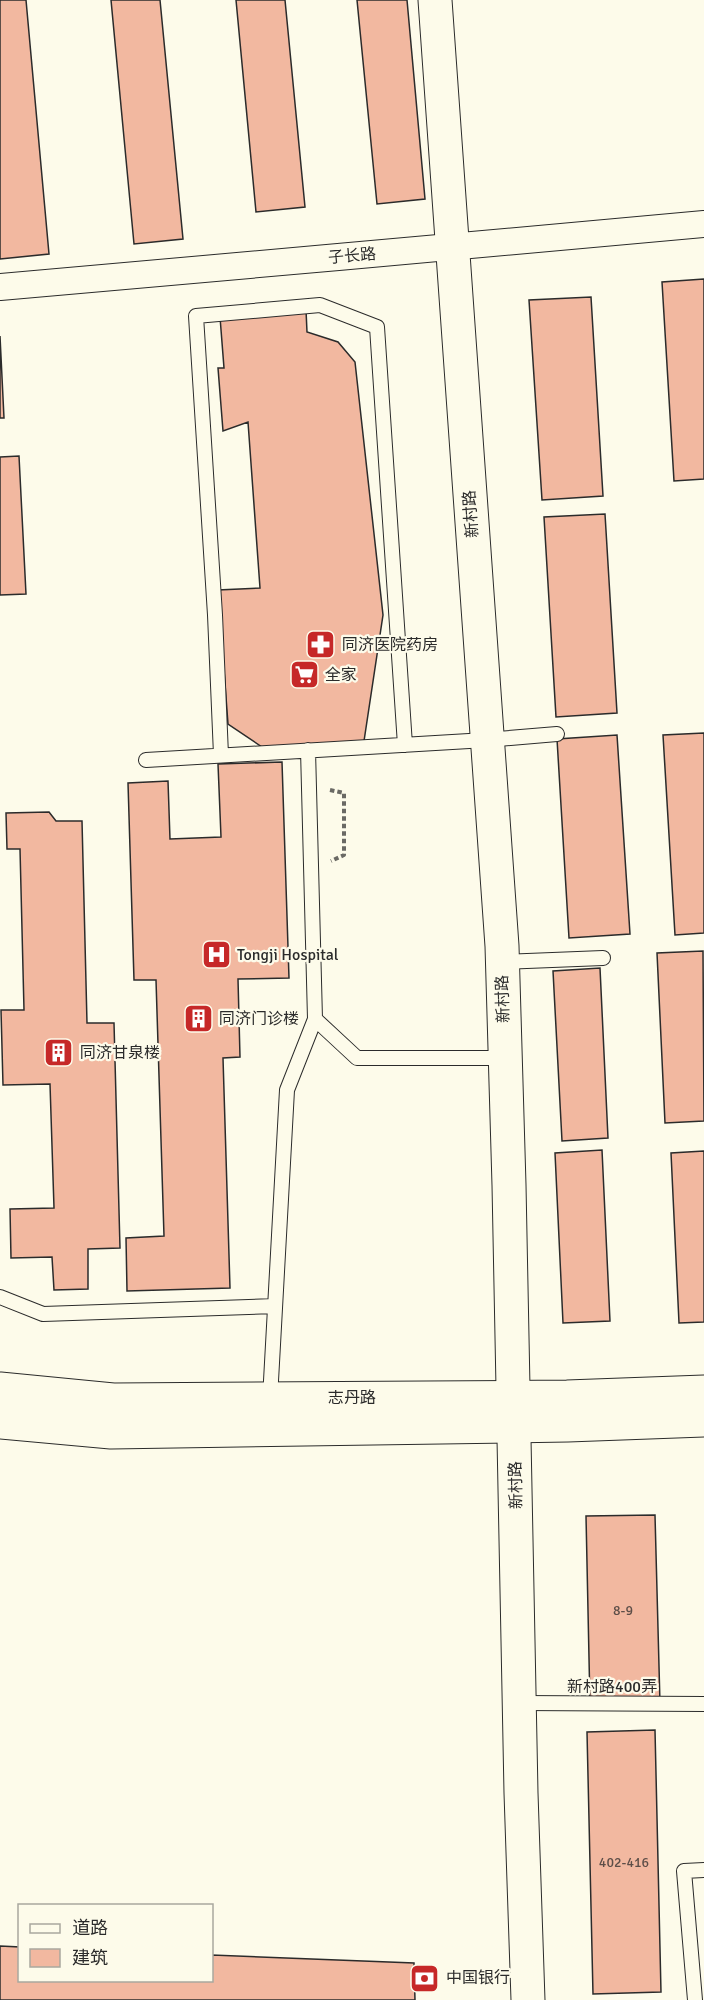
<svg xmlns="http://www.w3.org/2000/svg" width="704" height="2000" font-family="Signika,'Noto Sans SC',sans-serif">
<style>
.building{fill:#f2b8a0;stroke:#2b2b2b;stroke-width:1.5}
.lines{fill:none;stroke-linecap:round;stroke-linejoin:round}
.service-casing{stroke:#2b2b2b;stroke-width:16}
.minor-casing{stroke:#2b2b2b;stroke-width:28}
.secondary-casing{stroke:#2b2b2b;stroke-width:35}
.primary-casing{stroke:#2b2b2b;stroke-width:35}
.path{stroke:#6a6964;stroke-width:4;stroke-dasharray:4.5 3;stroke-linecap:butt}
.service{stroke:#fdfbea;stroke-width:14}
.minor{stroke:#fdfbea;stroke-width:26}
.secondary{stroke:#fdfbea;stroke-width:33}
.primary{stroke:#fdfbea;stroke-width:33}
.labels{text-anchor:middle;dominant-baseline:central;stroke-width:4.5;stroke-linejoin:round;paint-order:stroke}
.number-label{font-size:14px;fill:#5d4e48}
.street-label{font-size:16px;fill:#2b2b2b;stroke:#fdfbea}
.poi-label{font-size:16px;fill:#2b2b2b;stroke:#fdfbea;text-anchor:start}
</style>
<rect width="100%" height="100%" fill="#fdfbea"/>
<path class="building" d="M0,0H26L49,254L0,259Z
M111,0H160L183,239L134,244Z
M236,0H285L305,207L256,212Z
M357,0H407L425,199L377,204Z
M704,279V479L674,481L662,282Z
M591,297L603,496L542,500L529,300Z
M306,310L307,332L338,342L355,362L383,615L364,741L265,749L228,724L218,590L260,588L248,422L223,431L218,368H224L220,317Z
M0,336L4,418H0Z
M19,456L26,594L0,595V457Z
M605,514L617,713L556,717L544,517Z
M704,733V933L675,935L663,735Z
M617,735L630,934L569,938L557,739Z
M282,762L289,978L238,979L240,1057L223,1058L230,1288L127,1291L126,1238L164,1236L156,980H134L128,783L168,781L170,839L221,837L218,764Z
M49,812L56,821H82L87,1023H114L120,1248L88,1249V1289L54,1290L52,1257L11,1258L10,1209L54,1208L50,1084L3,1085L1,1010H24L20,849H7L6,813Z
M703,951L704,1121L665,1123L657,953Z
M600,968L608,1138L562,1141L553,971Z
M602,1150L610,1321L563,1323L555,1153Z
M704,1151V1322L679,1323L671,1153Z
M655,1515L660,1704L590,1705L586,1516Z
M655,1730L661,1992L593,1994L587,1732Z
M0,1946L20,1947V1980H212V1955L414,1963L415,2000H0Z"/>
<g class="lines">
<defs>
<path id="service" d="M308,750L315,1019L357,1058H505
M221,755L215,615L196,316L320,305L377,327L405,745
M146,760L486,740L557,734
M502,962L603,958
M0,1297L43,1314L275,1306
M270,1399L287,1090L315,1019
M520,1703L704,1704
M695,2000L684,1871L704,1870"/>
<path id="minor" d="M0,287C235,265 469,247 704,224"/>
<path id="secondary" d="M435,0L502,946L509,1185L521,1793L528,2000"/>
<path id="primary" d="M0,1389L113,1400L567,1397L704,1392
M0,1422L111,1432L568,1425L704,1420"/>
</defs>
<use href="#service" class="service-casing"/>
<use href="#minor" class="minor-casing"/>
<use href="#secondary" class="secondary-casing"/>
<use href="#primary" class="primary-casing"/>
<path class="path" d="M330,790L344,793V855L331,861"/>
<use href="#service" class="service"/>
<use href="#minor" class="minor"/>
<use href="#secondary" class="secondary"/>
<use href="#primary" class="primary"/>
</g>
<defs>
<symbol id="pharmacy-square" viewBox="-11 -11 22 22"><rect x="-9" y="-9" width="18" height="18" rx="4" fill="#c62828" stroke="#fdfbea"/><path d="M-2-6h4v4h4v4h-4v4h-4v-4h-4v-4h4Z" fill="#fff"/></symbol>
<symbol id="supermarket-square" viewBox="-11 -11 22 22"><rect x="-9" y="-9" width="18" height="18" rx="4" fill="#c62828" stroke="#fdfbea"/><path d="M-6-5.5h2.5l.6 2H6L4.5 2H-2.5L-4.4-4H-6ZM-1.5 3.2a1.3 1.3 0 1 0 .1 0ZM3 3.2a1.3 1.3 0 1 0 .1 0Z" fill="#fff"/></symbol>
<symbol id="hospital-square" viewBox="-11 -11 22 22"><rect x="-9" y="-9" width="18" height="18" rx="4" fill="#c62828" stroke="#fdfbea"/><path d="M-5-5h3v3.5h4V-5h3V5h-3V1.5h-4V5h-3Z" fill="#fff"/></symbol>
<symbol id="building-square" viewBox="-11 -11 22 22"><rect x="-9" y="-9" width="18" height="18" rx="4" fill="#c62828" stroke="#fdfbea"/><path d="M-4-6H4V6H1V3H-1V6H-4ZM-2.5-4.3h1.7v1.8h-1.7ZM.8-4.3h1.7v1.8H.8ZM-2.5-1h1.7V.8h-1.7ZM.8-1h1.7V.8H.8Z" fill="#fff"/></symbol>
<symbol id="bank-square" viewBox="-11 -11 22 22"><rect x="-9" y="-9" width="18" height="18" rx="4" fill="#c62828" stroke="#fdfbea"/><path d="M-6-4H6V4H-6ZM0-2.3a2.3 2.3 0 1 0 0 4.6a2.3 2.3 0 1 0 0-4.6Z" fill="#fff"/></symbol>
</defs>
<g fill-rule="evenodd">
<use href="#pharmacy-square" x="304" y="628" width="33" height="33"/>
<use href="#supermarket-square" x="288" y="658" width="33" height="33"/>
<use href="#hospital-square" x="200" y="938" width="33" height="33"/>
<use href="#building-square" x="182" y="1002" width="33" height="33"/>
<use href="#building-square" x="42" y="1036" width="33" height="33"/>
<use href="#bank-square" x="408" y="1962" width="33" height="33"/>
</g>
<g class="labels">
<g class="number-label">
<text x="623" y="1610">8-9</text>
<text x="624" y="1862">402-416</text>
</g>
<g class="street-label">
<text transform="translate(352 256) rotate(-5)">子长路</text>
<text transform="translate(471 514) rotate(-94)">新村路</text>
<text transform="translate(503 999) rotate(-92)">新村路</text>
<text x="352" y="1398">志丹路</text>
<text transform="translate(516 1485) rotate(-91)">新村路</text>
<text x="612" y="1687">新村路400弄</text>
</g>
<g class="poi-label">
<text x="342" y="645">同济医院药房</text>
<text x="325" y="675">全家</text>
<text x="237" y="955">Tongji Hospital</text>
<text x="219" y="1019">同济门诊楼</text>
<text x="80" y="1053">同济甘泉楼</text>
<text x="446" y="1978">中国银行</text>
</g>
</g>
<rect x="18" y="1904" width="195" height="78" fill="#fdfbea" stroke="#a9a89e" stroke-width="1.5"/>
<rect x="30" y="1924" width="30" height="9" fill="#fdfbea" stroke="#a9a89e" stroke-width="1.5"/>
<text x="72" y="1934" font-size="18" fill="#2b2b2b">道路</text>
<rect x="30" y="1949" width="30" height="18" fill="#f2b8a0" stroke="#a9a89e" stroke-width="1.5"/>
<text x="72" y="1964" font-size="18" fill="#2b2b2b">建筑</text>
</svg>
